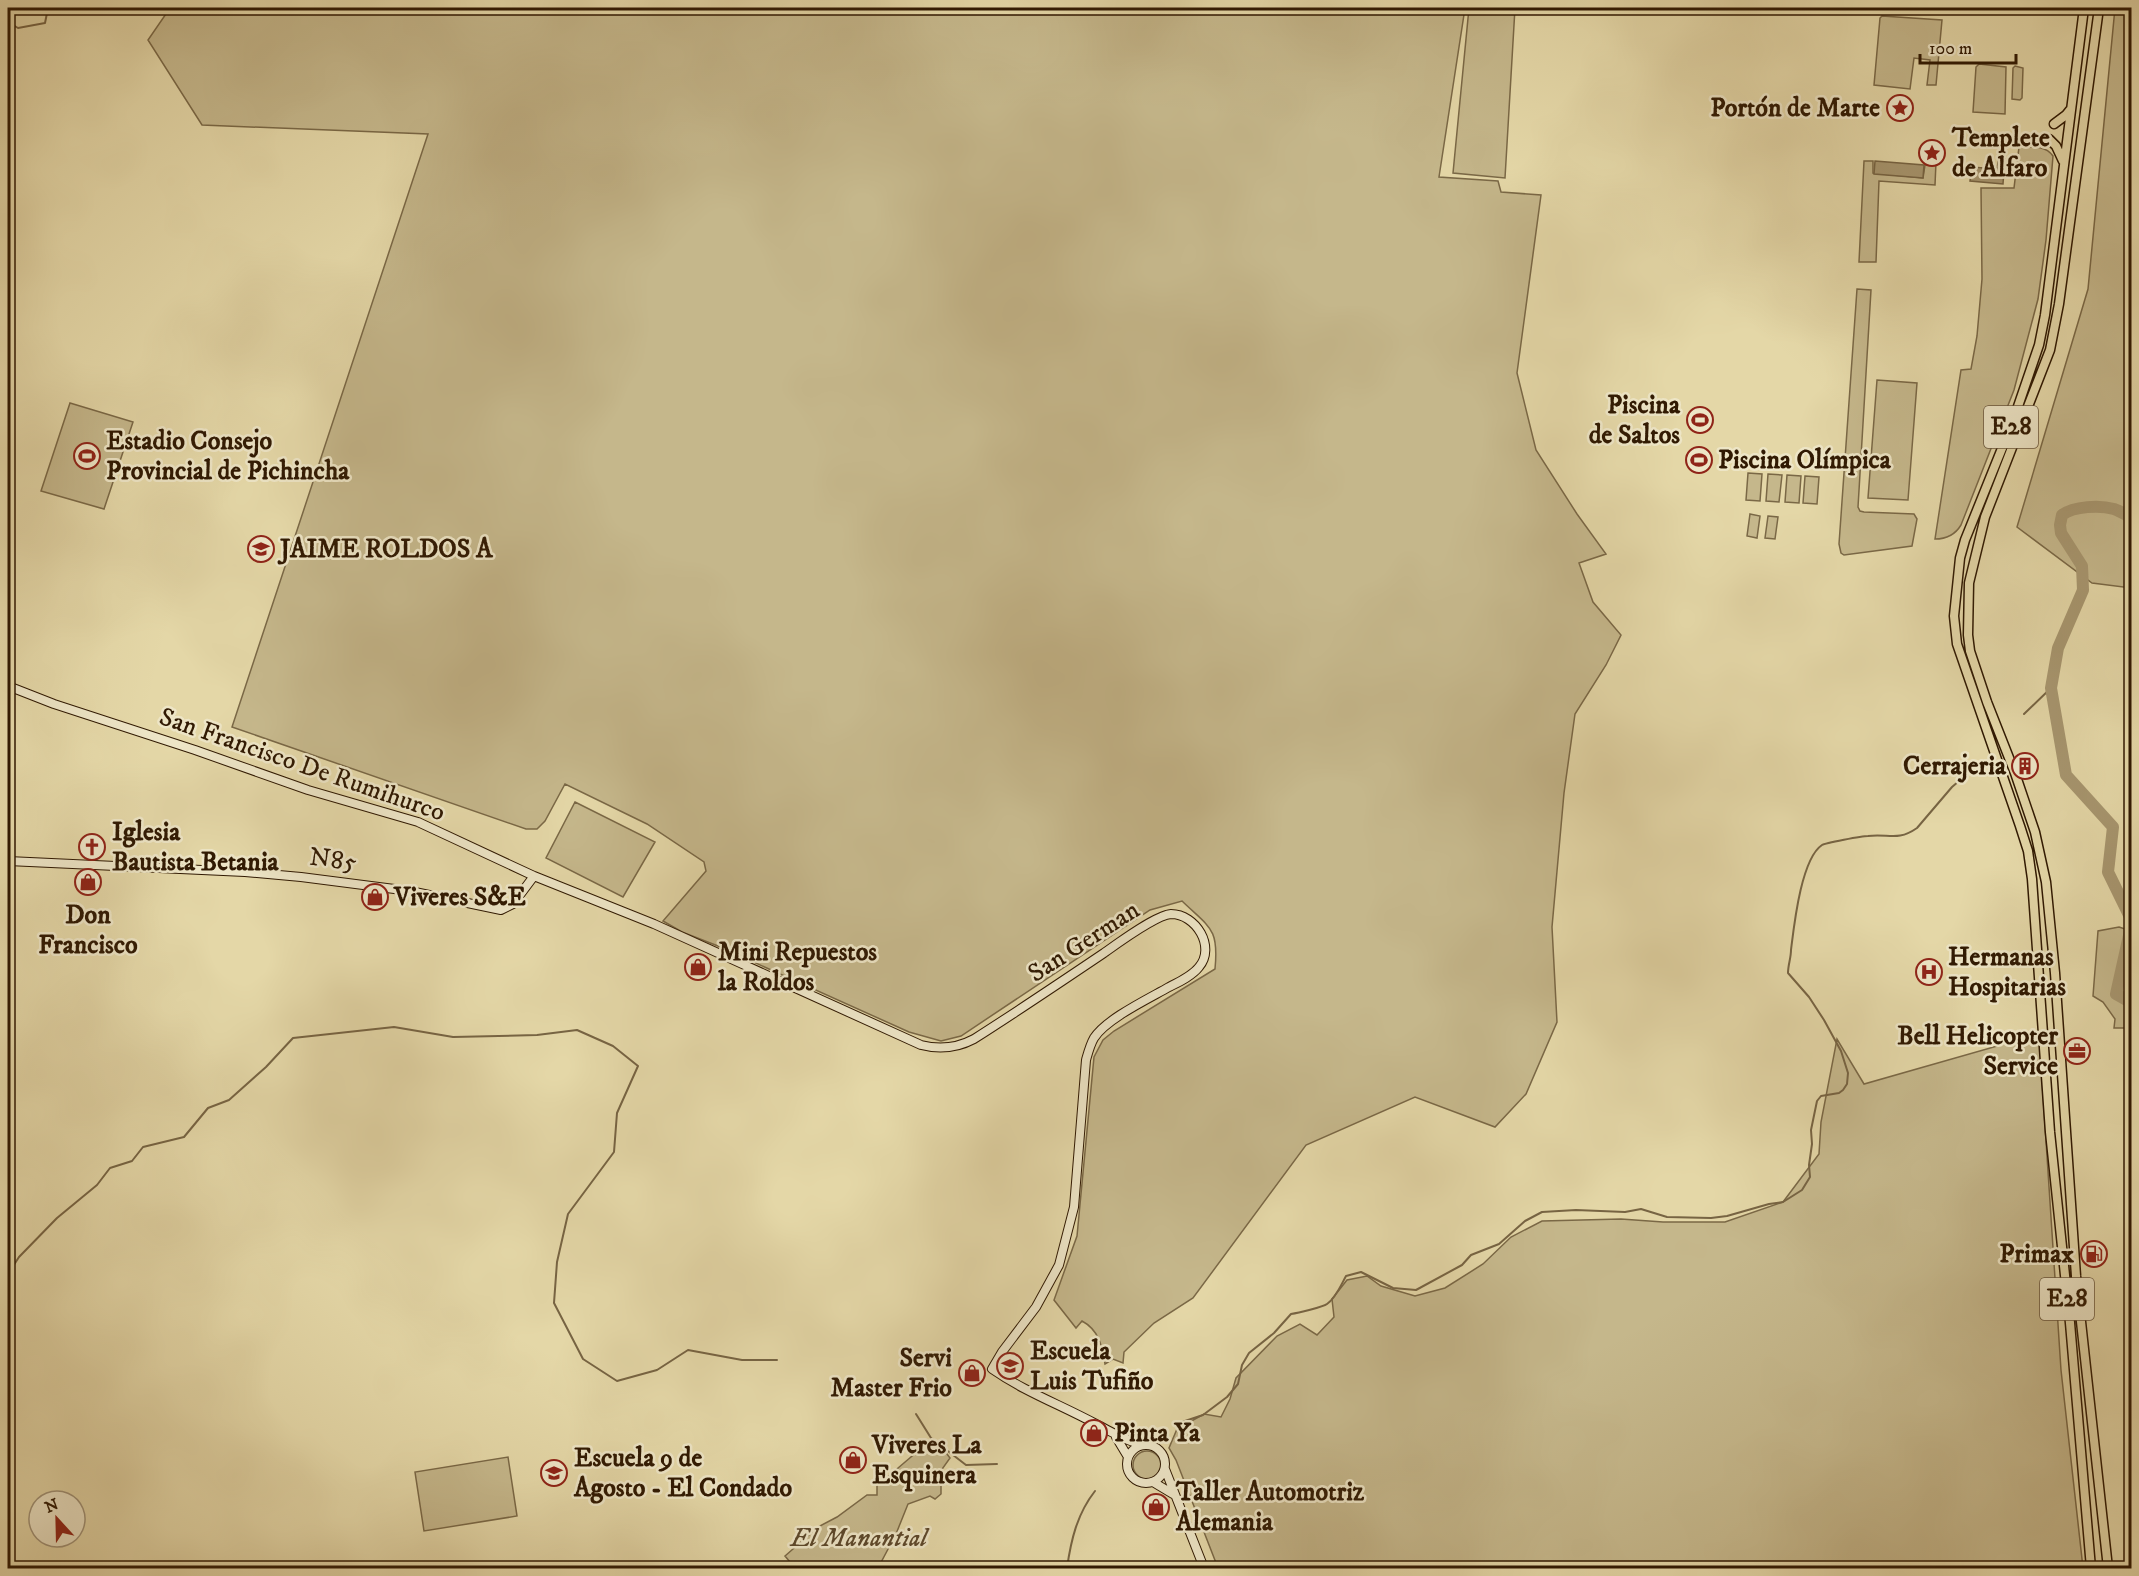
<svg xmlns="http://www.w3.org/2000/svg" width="2139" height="1576" font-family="'IM FELL DW Pica',serif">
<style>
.green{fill:#c5b78b;stroke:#7a6846;stroke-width:1.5}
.water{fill:#a7966f;stroke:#776443;stroke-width:1.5}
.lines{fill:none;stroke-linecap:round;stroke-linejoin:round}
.stream{stroke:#776443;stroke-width:2}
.river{stroke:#a7966f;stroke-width:12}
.secondary-casing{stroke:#301902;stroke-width:10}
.primary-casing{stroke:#301902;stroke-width:11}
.secondary{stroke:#ede5c6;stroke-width:8}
.primary{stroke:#e4d7a7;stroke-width:8}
.labels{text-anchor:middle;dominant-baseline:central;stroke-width:5;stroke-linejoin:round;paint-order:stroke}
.shield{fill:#ede5c6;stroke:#69563d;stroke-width:1.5}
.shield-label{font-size:24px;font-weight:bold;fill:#301902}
.poi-label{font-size:26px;font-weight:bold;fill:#301902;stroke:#ede5c6;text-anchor:start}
.street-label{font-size:26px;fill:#301902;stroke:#ede5c6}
.park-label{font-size:26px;font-style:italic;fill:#5d482b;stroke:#ede5c6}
</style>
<rect width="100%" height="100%" fill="#e4d7a7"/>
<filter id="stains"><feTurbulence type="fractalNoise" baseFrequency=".00333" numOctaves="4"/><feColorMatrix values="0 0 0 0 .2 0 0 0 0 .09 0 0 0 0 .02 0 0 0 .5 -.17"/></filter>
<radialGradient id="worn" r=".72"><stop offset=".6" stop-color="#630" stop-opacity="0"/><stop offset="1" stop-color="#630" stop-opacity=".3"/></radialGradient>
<path class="green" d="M170,8H1465L1439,177L1498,181L1501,192L1541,195L1517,373L1536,450L1577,514L1606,554L1579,563L1593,602L1621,635L1606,665L1575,714L1564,793L1552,927L1557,1022L1526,1094L1495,1127L1415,1097L1306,1145L1193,1298L1154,1323L1124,1352L1123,1363L1113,1359L1105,1364C1102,1346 1099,1330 1082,1321L1076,1328L1054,1300L1077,1236L1094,1057L1103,1040L1114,1031L1215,969C1219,928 1210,928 1182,901L1150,910L961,1036L941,1041L909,1032L718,946L682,932L663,921L706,871L704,862L647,824L565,784L545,821L537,829H526L232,727L428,134L202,125L148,40Z
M1469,8H1515L1505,178L1453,173Z
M2115,8H2132L2131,588L2092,583L2017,527L2088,289Z
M1882,16L1942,20L1936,85H1927L1930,60L1914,58L1910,89L1874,85L1880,18Z
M1979,64L2006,67L2005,114L1973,112L1976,67Z
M2015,66L2023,68L2022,98L2020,100L2012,99L2013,68Z
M2019,147C2032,147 2045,145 2053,156L2046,240L2038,299L2014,390L1961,525C1955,535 1947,539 1935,539L1961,370L1971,369L1977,336L1982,279L1981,188H2014Z
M1864,161H1873V173L1923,178L1925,165L1936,162L1935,185L1879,181L1876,262H1859Z
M1857,289L1871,290L1858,507L1860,511L1864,512L1914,514L1917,519L1912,546L1844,555L1841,553L1839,544Z
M1877,380L1917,383L1908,500L1868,498Z
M70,403L133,422L104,509L41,491Z
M1748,473L1762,474L1760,501L1746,500Z
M1768,474L1782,475L1779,502L1766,501Z
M1787,475L1801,476L1799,503L1785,502Z
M1805,476L1819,477L1817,504L1803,503Z
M1750,514L1760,516L1757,538L1747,536Z
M1768,516L1778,517L1775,539L1765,538Z
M575,802L655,842L623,897L546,858Z
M2119,927L2131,931V1028H2114L2115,1019L2103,1002L2093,996L2098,931Z
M2039,1034L2061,1370L2083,1568H1218L1176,1460L1169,1448L1177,1429L1204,1414L1221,1417L1230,1399L1236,1378L1277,1336L1300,1324L1317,1335L1334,1317L1332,1299L1347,1280L1367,1276L1381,1286L1415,1296L1445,1288L1483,1264L1511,1237L1542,1221L1621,1219L1663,1222H1725L1783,1202L1819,1154L1821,1122L1837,1039L1864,1084Z
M944,1450L950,1458L935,1479L941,1483V1494L935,1499L930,1496L908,1504L896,1534L878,1568H795L785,1556L818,1527L837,1517L867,1495H877V1486L918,1451Z
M1133 1465a14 14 0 1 1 28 0a14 14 0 1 1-28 0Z
M508,1457L517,1516L424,1531L415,1472Z"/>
<path class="water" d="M1999,156H2005L2003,184L1970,181L1972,167L1997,169Z
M1875,161L1924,165L1923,178L1874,174Z"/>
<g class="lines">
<path class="stream" d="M8,22L18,28L45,23L48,8
M2024,714L2051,688
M8,1274L19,1257L57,1218L97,1185L110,1168L132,1161L143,1147L184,1137L208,1108L229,1100L266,1067L293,1038L394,1027L453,1037L537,1035L577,1030L613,1046L638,1066L617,1113L614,1152L568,1214L557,1262L554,1303L583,1359L617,1381L657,1370L688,1350L742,1360H777
M916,1414L931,1438L966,1465L997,1464
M1182,1422L1203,1415L1227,1397L1238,1384L1242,1365L1249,1353L1274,1333L1291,1314C1298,1313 1323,1307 1327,1304C1336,1298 1341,1285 1346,1276L1361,1272L1393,1288L1416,1290L1462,1265L1471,1255L1499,1244L1525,1221L1542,1212L1576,1210L1625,1212L1641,1209L1667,1217L1711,1218L1727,1216L1769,1204L1783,1202L1802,1190L1810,1177L1809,1165L1812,1144L1811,1130L1817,1101L1821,1096L1839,1093L1843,1090L1847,1084L1848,1073L1841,1051L1824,1020L1809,997L1788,973C1788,965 1791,958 1791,950C1794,926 1801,859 1822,845C1825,843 1862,836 1868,836C1888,833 1897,842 1917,828L1952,787L1980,763
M1067,1568C1071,1540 1077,1514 1095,1491"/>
<path class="river" d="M2132,518C2126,515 2120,511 2114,509C2100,505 2074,506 2062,515L2060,525L2061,533L2082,566L2083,590L2058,648L2051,688L2066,775L2113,827L2108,872L2132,921
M2132,922L2116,994L2132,1003"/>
<defs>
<path id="secondary" d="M8,686L54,704L195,750L308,790L418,822L534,876L654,924L921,1045C940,1050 957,1048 974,1039C1018,1011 1061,982 1104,953C1118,943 1156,915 1171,914C1196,914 1216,947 1199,967C1192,976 1179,982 1169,987C1148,999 1106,1019 1094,1038C1090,1045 1088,1053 1086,1060L1074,1207L1059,1265L1036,1307L1002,1352L992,1369C1025,1392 1061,1405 1096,1424C1112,1432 1125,1441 1143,1445
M8,861L245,872L301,877L410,891L501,910L513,904L534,876
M1116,1437L1128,1457
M1127 1464a19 19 0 1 1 38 0a19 19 0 1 1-38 0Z
M1165,1469L1204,1568
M1153,1482L1173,1494"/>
<path id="primary" d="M2084,8L2045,315L2039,345L2013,421L1965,540L1960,558L1954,616L1957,644L2020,826L2028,851L2032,879L2050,1132L2070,1323L2091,1568
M2099,8L2059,304L2050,350L1985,517L1969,583L1968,635L1970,651L1987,702L2015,773L2035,832L2046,882L2055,973L2076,1276L2108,1568
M2054,124L2066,115L2070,110
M2049,139L2056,146L2063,161"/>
</defs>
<use href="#secondary" class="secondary-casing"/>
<use href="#primary" class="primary-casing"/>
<use href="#secondary" class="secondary"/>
<use href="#primary" class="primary"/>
</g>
<defs>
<symbol id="sight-ring" viewBox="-11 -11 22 22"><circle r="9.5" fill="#ede5c6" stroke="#8f2418" stroke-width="1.5"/><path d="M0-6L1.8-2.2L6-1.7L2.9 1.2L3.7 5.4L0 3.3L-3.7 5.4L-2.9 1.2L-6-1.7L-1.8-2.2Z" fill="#8f2418"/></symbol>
<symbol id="stadium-ring" viewBox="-11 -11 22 22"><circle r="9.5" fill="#ede5c6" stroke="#8f2418" stroke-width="1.5"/><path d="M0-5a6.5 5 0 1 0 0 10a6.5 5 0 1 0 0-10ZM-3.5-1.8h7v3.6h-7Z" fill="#8f2418"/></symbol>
<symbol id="university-ring" viewBox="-11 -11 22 22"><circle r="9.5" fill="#ede5c6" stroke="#8f2418" stroke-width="1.5"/><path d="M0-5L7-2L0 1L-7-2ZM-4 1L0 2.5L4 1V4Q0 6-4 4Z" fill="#8f2418"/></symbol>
<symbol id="building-ring" viewBox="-11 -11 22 22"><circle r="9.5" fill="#ede5c6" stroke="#8f2418" stroke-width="1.5"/><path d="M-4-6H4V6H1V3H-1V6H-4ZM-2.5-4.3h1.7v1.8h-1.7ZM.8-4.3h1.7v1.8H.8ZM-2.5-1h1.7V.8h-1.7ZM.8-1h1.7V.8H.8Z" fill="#8f2418"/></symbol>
<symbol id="church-ring" viewBox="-11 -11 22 22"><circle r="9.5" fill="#ede5c6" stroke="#8f2418" stroke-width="1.5"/><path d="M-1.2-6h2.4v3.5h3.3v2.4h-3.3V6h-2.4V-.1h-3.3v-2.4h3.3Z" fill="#8f2418"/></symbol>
<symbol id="shop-ring" viewBox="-11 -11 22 22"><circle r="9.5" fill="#ede5c6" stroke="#8f2418" stroke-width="1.5"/><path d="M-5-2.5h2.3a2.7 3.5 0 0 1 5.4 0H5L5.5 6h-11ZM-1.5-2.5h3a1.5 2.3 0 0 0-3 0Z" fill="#8f2418"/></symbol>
<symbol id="hospital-ring" viewBox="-11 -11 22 22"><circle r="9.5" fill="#ede5c6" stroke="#8f2418" stroke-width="1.5"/><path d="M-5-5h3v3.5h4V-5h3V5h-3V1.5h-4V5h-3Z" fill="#8f2418"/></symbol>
<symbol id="office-ring" viewBox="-11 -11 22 22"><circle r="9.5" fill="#ede5c6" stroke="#8f2418" stroke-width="1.5"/><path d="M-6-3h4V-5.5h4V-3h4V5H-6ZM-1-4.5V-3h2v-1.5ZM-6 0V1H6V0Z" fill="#8f2418"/></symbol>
<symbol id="fuel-ring" viewBox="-11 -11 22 22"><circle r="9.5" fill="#ede5c6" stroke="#8f2418" stroke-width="1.5"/><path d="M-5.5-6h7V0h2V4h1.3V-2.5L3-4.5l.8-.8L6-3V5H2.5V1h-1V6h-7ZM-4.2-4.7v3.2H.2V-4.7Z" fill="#8f2418"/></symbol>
<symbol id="school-ring" viewBox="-11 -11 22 22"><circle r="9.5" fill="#ede5c6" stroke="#8f2418" stroke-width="1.5"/><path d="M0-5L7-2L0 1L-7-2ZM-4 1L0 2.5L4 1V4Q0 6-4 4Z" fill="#8f2418"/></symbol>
</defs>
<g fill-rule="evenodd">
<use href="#sight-ring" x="1885" y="93" width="30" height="30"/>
<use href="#sight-ring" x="1917" y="138" width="30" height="30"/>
<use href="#stadium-ring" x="1685" y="405" width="30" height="30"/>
<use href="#stadium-ring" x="72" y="441" width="30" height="30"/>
<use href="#stadium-ring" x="1684" y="445" width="30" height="30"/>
<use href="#university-ring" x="246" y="534" width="30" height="30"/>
<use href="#building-ring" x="2010" y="751" width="30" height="30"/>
<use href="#church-ring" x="77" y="832" width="30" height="30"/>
<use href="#shop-ring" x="73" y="867" width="30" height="30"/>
<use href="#shop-ring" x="360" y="882" width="30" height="30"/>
<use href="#shop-ring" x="683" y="952" width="30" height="30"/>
<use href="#hospital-ring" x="1914" y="957" width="30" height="30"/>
<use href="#office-ring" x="2062" y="1036" width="30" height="30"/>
<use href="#fuel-ring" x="2079" y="1239" width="30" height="30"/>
<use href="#school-ring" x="995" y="1351" width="30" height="30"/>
<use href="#shop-ring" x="957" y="1358" width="30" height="30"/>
<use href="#shop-ring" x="1079" y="1418" width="30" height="30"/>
<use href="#shop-ring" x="838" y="1445" width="30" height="30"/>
<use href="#school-ring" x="539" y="1458" width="30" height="30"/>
<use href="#shop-ring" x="1141" y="1492" width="30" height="30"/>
</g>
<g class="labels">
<g class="shield">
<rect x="1984" y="406" width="54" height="42" rx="4.5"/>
<rect x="2040" y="1278" width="54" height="42" rx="4.5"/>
</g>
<g class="shield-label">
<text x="2011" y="427">E28</text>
<text x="2067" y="1299">E28</text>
</g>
<g class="poi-label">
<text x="1880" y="108" text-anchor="end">Portón de Marte</text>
<text x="1952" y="138">Templete<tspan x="1952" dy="30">de Alfaro</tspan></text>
<text x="1680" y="405" text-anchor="end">Piscina<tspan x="1680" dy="30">de Saltos</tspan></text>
<text x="106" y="441">Estadio Consejo<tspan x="106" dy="30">Provincial de Pichincha</tspan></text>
<text x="1718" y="460">Piscina Olímpica</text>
<text x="280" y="549">JAIME ROLDOS A</text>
<text x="2006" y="766" text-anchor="end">Cerrajeria</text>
<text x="112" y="832">Iglesia<tspan x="112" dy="30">Bautista Betania</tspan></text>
<text x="394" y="897">Viveres S&amp;E</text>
<text x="88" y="915" text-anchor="middle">Don<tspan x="88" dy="30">Francisco</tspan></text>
<text x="718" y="952">Mini Repuestos<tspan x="718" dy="30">la Roldos</tspan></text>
<text x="1948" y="957">Hermanas<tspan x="1948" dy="30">Hospitarias</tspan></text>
<text x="2058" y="1036" text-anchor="end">Bell Helicopter<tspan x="2058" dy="30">Service</tspan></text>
<text x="2074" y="1254" text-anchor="end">Primax</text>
<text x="1030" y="1351">Escuela<tspan x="1030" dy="30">Luis Tufiño</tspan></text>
<text x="952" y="1358" text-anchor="end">Servi<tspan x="952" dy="30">Master Frio</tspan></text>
<text x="1114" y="1433">Pinta Ya</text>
<text x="872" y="1445">Viveres La<tspan x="872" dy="30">Esquinera</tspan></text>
<text x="574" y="1458">Escuela 9 de<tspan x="574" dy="30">Agosto - El Condado</tspan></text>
<text x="1176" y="1492">Taller Automotriz<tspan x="1176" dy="30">Alemania</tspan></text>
</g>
<g class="street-label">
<text transform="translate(302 765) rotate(19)">San Francisco De Rumihurco</text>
<text transform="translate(333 860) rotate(7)">N85</text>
<text transform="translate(1084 942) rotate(-33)">San German</text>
</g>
<g class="park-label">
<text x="859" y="1538">El Manantial</text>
</g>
</g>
<rect width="2139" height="1576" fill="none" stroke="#e4d7a7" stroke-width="30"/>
<rect x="9" y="9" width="2121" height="1558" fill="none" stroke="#301902" stroke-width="3"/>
<rect x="15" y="15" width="2109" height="1546" fill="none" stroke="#301902" stroke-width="1.5"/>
<g transform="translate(57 1519) rotate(338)"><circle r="28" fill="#ede5c6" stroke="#a19378" stroke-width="1.5"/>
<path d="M0-4.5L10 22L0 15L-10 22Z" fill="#8f2418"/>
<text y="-9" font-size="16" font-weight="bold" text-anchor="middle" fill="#301902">N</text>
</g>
<path d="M1920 54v9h96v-9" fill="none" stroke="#301902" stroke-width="3"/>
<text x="1929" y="54" font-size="18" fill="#301902" stroke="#ede5c6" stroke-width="4.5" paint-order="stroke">100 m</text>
<rect width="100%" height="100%" filter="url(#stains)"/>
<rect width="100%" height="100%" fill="url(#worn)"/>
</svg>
